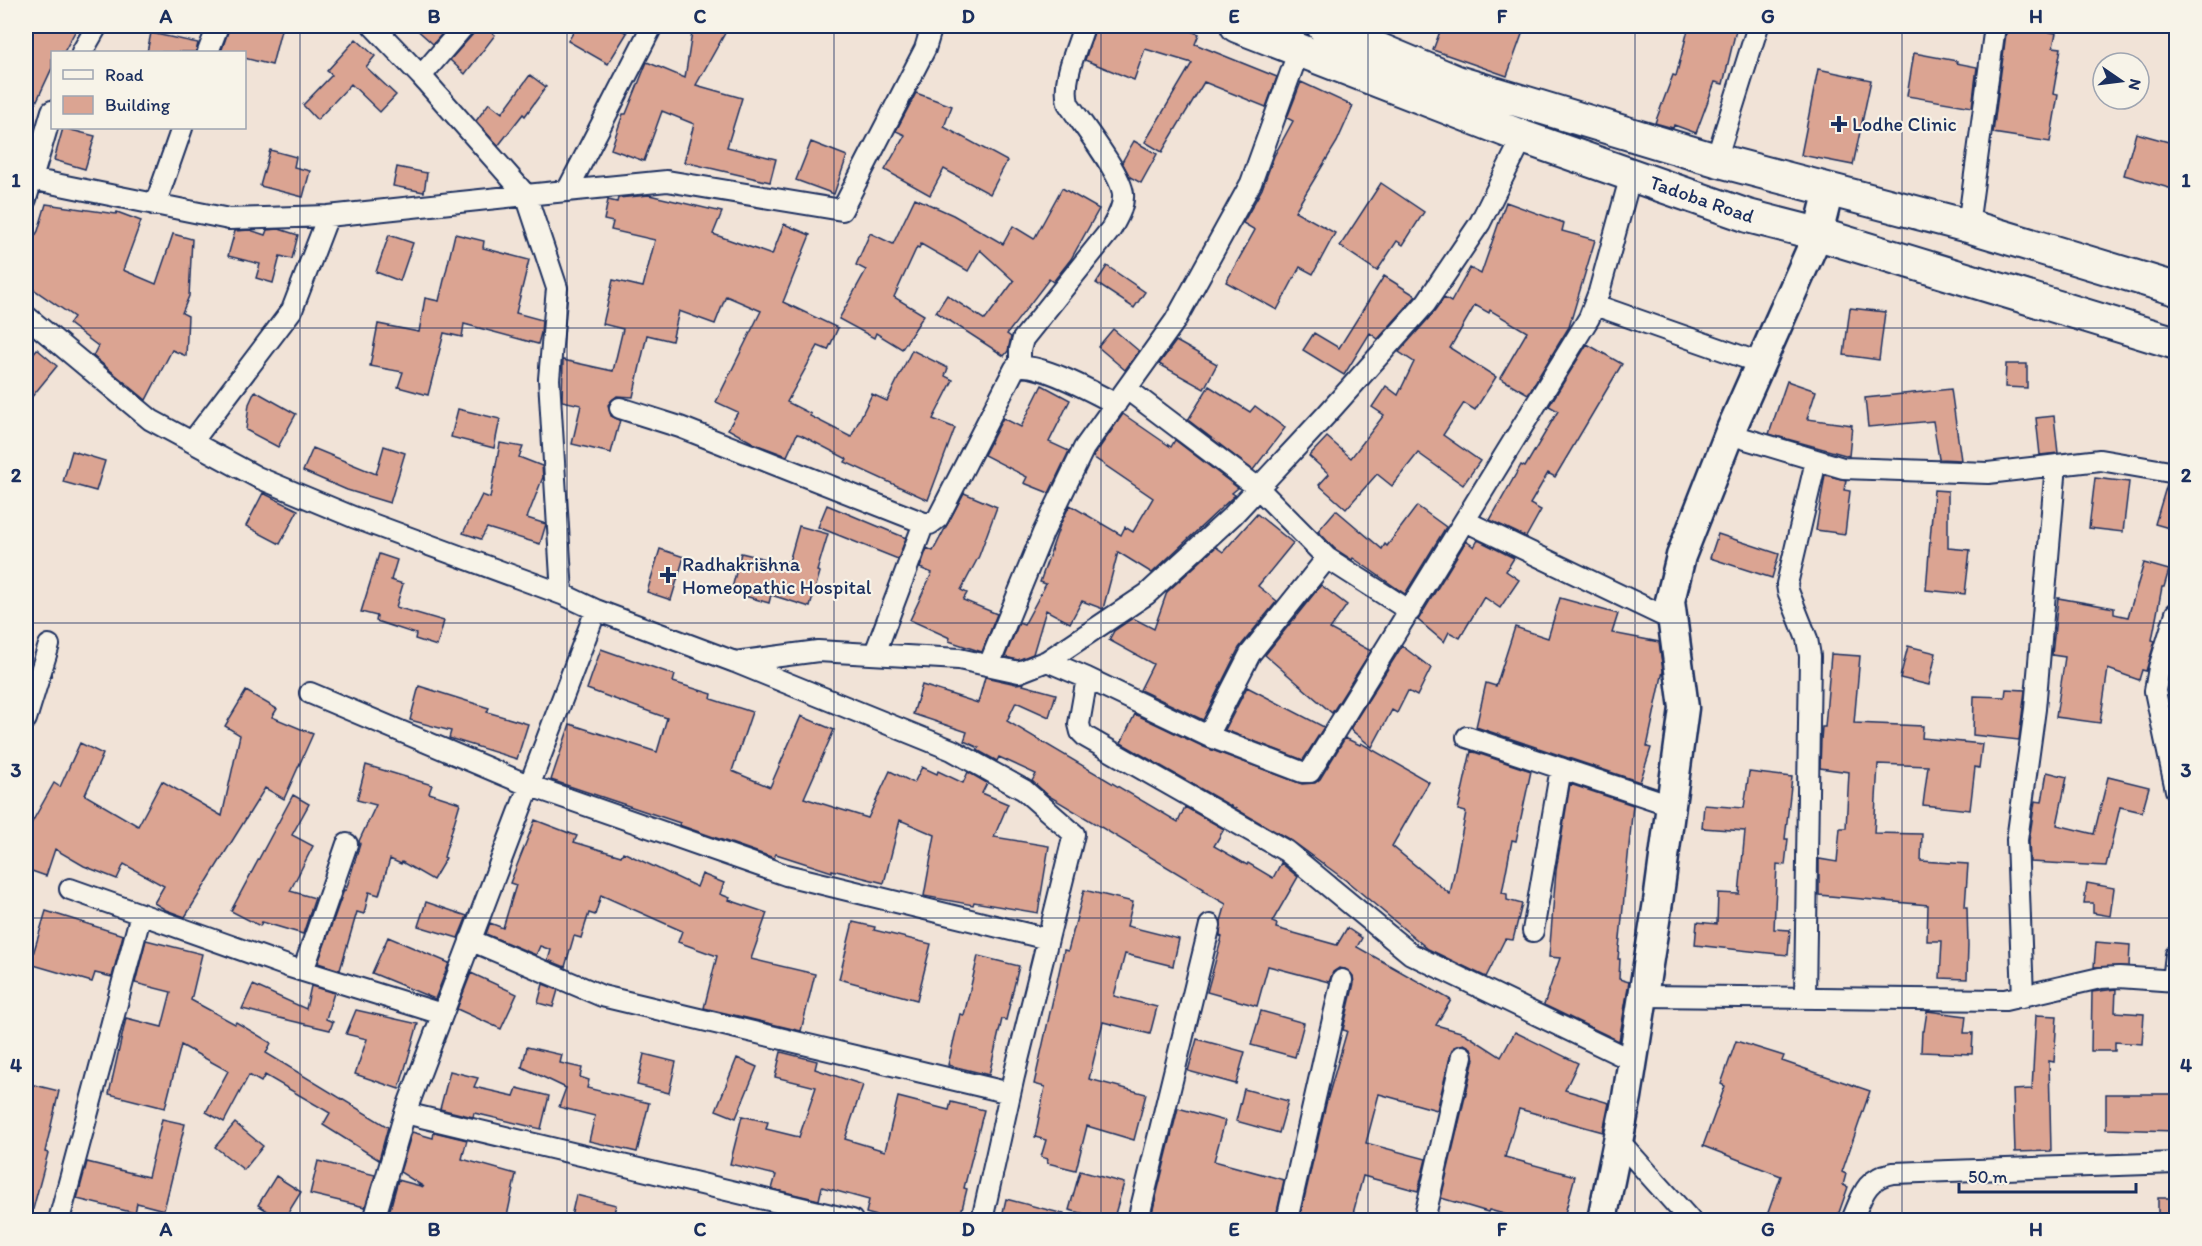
<svg xmlns="http://www.w3.org/2000/svg" width="2202" height="1246" font-family="Itim,sans-serif">
<style>
.building{fill:#dba492;stroke:#1b2f5e;stroke-width:1.5}
.lines{fill:none;stroke-linecap:round;stroke-linejoin:round}
.street-casing{stroke:#1b2f5e;stroke-width:24}
.secondary-casing{stroke:#1b2f5e;stroke-width:33}
.primary-casing{stroke:#1b2f5e;stroke-width:36}
.street{stroke:#f7f3e8;stroke-width:20}
.secondary{stroke:#f7f3e8;stroke-width:28}
.primary{stroke:#f7f3e8;stroke-width:32}
.grid{fill:none;stroke:#1b2f5e;stroke-width:1.5;stroke-opacity:0.55}
.poi-dot{fill:#1b2f5e;stroke:#f7f3e8;stroke-width:2}
.labels{text-anchor:middle;dominant-baseline:central;stroke-width:4.5;stroke-linejoin:round;paint-order:stroke}
.poi-label{font-size:20px;fill:#1b2f5e;stroke:#f7f3e8;text-anchor:start}
.street-label{font-size:20px;fill:#1b2f5e;stroke:#f7f3e8}
.neatline{fill:none;stroke:#1b2f5e;stroke-width:2}
.grid-label{font-size:20px;text-anchor:middle;font-weight:bold;fill:#1b2f5e}
</style>
<rect width="100%" height="100%" fill="#f1e3d7"/>
<filter id="ink" filterUnits="userSpaceOnUse"><feTurbulence type="fractalNoise" baseFrequency=".0167" numOctaves="2"/><feDisplacementMap in="SourceGraphic" scale="12" xChannelSelector="R" yChannelSelector="G"/><feConvolveMatrix kernelMatrix="1 2 1 2 8 2 1 2 1" color-interpolation-filters="sRGB"/></filter>
<g filter="url(#ink)">
<path class="building" d="M31,26H78L64,52H52V68L26,124V39Z
M230,26H282L272,65L244,58V52H221Z
M413,26H449L433,44Z
M476,26H483L495,35L465,74L450,60L473,34Z
M577,26H615L627,33L608,64L568,41Z
M693,26H729L696,85L742,98L727,147L776,159L770,182L684,162L694,124L662,111L644,161L611,149L623,114H626L647,62L685,78Z
M1096,26H1176L1199,34L1195,44L1277,77L1266,107L1204,82L1162,152L1145,142L1192,63L1145,49L1134,80L1085,60Z
M1442,26H1525L1507,76L1433,50Z
M1689,26H1737L1723,84L1715,82L1696,133L1674,125L1673,128L1655,123L1673,75L1676,76Z
M2007,26L2056,33L2053,47L2061,48L2053,94L2058,95L2050,142L1993,133Z
M151,33L198,43L196,52H147Z
M356,39L375,56L366,67L396,95L380,112L351,84L317,120L303,105L332,75L327,71Z
M1914,53L1957,61L1956,63L1977,67L1972,107L1907,96Z
M1818,69L1871,80L1853,165L1801,155Z
M530,75L546,87L525,116L523,114L498,146L476,121L489,103L502,113Z
M1301,82L1353,106L1337,142L1295,211L1335,233L1313,274L1300,267L1277,310L1226,282L1255,230L1243,223L1262,189L1274,156L1293,121L1287,118Z
M916,93L952,106L944,127L1007,161L990,194L944,169L930,195L885,170L905,135L896,131Z
M63,128L95,136L85,169L54,160Z
M2136,133L2176,144V190L2124,175Z
M1134,141L1157,154L1141,183L1130,177L1122,162Z
M811,142L847,156L834,194L796,180Z
M270,150L296,157L294,167L310,171L303,197L260,186Z
M397,167L427,173L424,192L393,186Z
M1381,183L1424,212L1403,245L1397,241L1377,271L1340,246Z
M1062,188L1099,209L1071,259L1053,282L1049,279L1007,334L1011,337L1008,351L1004,356L936,312L947,295L985,320L1014,281L980,250L968,271L921,244L919,248L917,247L894,297L924,315L902,349L876,333L874,338L839,319L866,270L856,265L870,233L893,244L915,198L953,215L1003,244L1013,226L1034,239Z
M649,195L722,212L713,234L772,255L784,224L810,235L783,302L838,328L828,350L818,346L787,402L811,414L810,416L851,437L872,394L887,401L912,350L948,368L945,376L953,380L933,419L955,428L928,500L845,462L847,459L801,435L797,434L787,456L755,444L728,429L738,412L716,402L761,311L726,296L715,324L679,311L672,341L647,335L633,397L617,396L612,400L608,405L611,416L620,420L611,453L572,444L581,405L562,401L563,360L613,371L623,329L603,324L613,280L643,287L655,240L611,230L613,222L604,220L608,200L617,202L618,198Z
M1506,202L1564,223L1562,231L1595,240L1569,327L1528,394L1500,378L1527,332L1490,310L1489,313L1475,305L1450,348L1496,377L1475,410L1464,403L1443,435L1480,461L1463,485L1418,453L1392,486L1377,474L1346,509L1319,485L1329,474L1309,456L1327,437L1351,458L1384,415L1372,407L1386,386L1398,395L1414,362L1399,352L1435,311L1444,298L1451,302L1470,268L1481,274Z
M46,204L116,214L117,212L141,221L123,270L156,284L173,234L192,239L189,296L182,313L188,316L186,356L172,350L146,400L93,356L98,346L69,324L74,317L26,284V251L38,231Z
M279,229L298,235L292,259L280,256L273,283L256,278L260,264L228,256L235,231L250,230L265,235L267,230Z
M455,234L484,241L483,248L529,260L516,313L542,320L541,333L538,344L464,324L462,337L444,333L428,395L398,387L403,372L370,366L378,324L419,332L425,298L439,301Z
M389,235L413,243L400,281L376,272Z
M1107,266L1145,292L1134,308L1096,283Z
M1384,276L1416,296L1378,339L1370,333L1344,375L1303,350L1314,333L1339,348Z
M1850,308L1885,312L1879,360L1844,355Z
M1113,329L1139,351L1125,370L1098,347Z
M1176,341L1217,364L1204,389L1159,364Z
M1587,344L1622,364L1555,477L1548,473L1530,504L1541,510L1526,537L1490,520L1521,465L1525,467L1558,411L1549,406Z
M37,349L57,366L26,404V362Z
M2006,364H2027V388L2005,387Z
M1787,381L1816,391L1807,419L1852,425L1849,456L1769,434Z
M1042,385L1070,400L1049,442L1069,451L1049,493L1024,483L1027,477L984,455L1003,418L1021,427Z
M1209,386L1250,412L1255,406L1285,428L1253,470L1188,420Z
M1951,389L1961,460L1939,459L1933,421L1868,427L1865,398Z
M255,391L296,414L278,447L246,430L249,404Z
M458,409L500,419L494,448L451,437Z
M1123,414L1171,447L1175,440L1238,488L1232,493L1235,495L1152,573L1118,552L1103,609L1082,601L1070,623L1046,610L1033,654L1018,660L1005,657L1019,623L1024,625L1046,584L1040,582L1060,525L1070,505L1121,535L1125,527L1133,532L1153,498L1093,457Z
M2054,416L2058,453L2040,455L2036,418Z
M500,443L523,447L519,457L542,466L543,477L527,518L546,524L540,544L487,528L481,539L463,533L482,495L490,498Z
M384,446L405,453L390,503L347,490L303,471L313,448L376,474Z
M72,451L105,461L96,491L63,482Z
M1825,475L1846,480L1844,490L1850,491L1845,534L1816,530Z
M2095,478L2129,482L2123,532L2089,528Z
M2167,484L2176,485V530L2155,524Z
M1934,490L1948,491V548L1970,550L1965,594L1926,590Z
M263,493L298,510L280,544L246,526Z
M964,493L997,507L979,556L961,590L967,593L963,600L997,614L982,652L949,641L950,638L910,620L932,573L920,568L927,548L933,551Z
M827,505L906,538L898,559L818,527Z
M1417,506L1446,527L1405,594L1353,558L1352,560L1335,549L1318,531L1336,510L1382,549L1385,544L1387,546Z
M1257,514L1293,543L1258,586L1277,601L1239,648L1203,720L1140,690L1153,664L1109,640L1114,631L1133,618L1154,629L1167,592L1216,547L1223,552Z
M799,526L828,534L817,571L820,572L810,607L771,595L769,603L731,592L741,553L786,564L787,561L789,562Z
M1718,534L1779,554L1772,578L1710,558Z
M1478,540L1514,558L1506,571L1519,580L1500,608L1484,597L1460,638L1449,632L1444,642L1418,620L1466,541L1474,547Z
M660,549L684,557L671,600L647,592Z
M379,554L397,560L391,580L403,584L396,607L444,621L437,646L415,639L416,634L376,621L377,616L361,612Z
M2144,563L2169,570L2164,587H2162L2152,640L2155,641L2146,671L2142,670L2139,680L2108,669L2100,723L2056,717L2065,657L2052,655L2058,598L2114,608V614L2128,617Z
M1321,585L1347,605L1330,629L1371,651L1332,713L1265,655Z
M1560,598L1618,614L1612,633L1659,642L1663,671L1647,747L1651,748L1640,782L1476,727L1486,683L1496,686L1515,627L1548,638Z
M1402,646L1431,668L1417,696L1408,691L1397,713L1392,710L1372,747L1350,729Z
M1908,646L1936,653L1929,685L1900,678Z
M601,649L675,675L673,682L712,694L711,699L752,712L732,771L770,787L801,716L834,730L804,798L868,818L890,771L914,783L922,767L937,774L938,771L963,783L968,772L987,783L982,793L1008,804L994,837L1049,846L1038,913L974,902L973,905L924,896L935,835L900,820L884,883L832,870V872L776,854L774,858L679,825L680,823L551,780L570,724L657,752L667,718L587,689Z
M1831,654L1860,656L1854,723L1923,726L1922,738L1982,744L1979,768L1975,767L1970,810L1923,805L1928,766L1878,764L1874,833L1922,834L1921,861L1968,864L1965,907H1967L1968,945L1967,979L1940,978L1942,941H1927L1928,905L1819,895V859L1837,862L1840,828H1846L1849,772L1820,768L1821,740L1822,727H1825Z
M985,677L1016,684L1024,683L1023,685L1056,694L1049,717L1016,702L1007,721L1178,822L1185,807L1224,829L1214,846L1247,865L1248,863L1273,878L1281,863L1298,877L1272,922L1277,924L1276,928L1337,945L1347,928L1362,938L1357,947L1451,1000L1436,1025L1464,1033L1501,1057L1515,1032L1578,1063L1565,1090L1609,1103L1603,1132L1519,1109L1505,1157L1575,1176L1563,1221H1529L1489,1210L1488,1212L1441,1198L1474,1059L1471,1048L1464,1044L1454,1047L1451,1053L1437,1110L1379,1094L1366,1143L1426,1159L1418,1191L1363,1176L1351,1221H1299L1326,1104L1347,1031L1343,1030L1354,983L1353,976L1345,969L1339,968L1333,972L1329,982L1268,966L1257,1006L1207,992L1222,937L1220,936L1221,921L1226,904L1203,891L1204,889L1049,796L1032,781L1036,774L999,757L997,761L977,750L979,748L964,741L967,732L913,714L922,685L978,703Z
M419,686L489,708L487,712L528,724L517,759L449,738L451,731L410,720Z
M1247,687L1324,727L1303,760L1225,730Z
M2006,689L2025,690L2019,740L1973,735L1974,696L2005,697Z
M246,691L277,709L272,717L313,734L284,799L265,788L185,917L166,910L154,903L164,886L124,864L117,879L84,866L55,849L46,876L26,869V840L31,824L54,783L60,787L80,743L103,754L85,795L138,826L162,781L222,816L240,735L225,726Z
M1135,714L1204,747L1302,784L1315,783L1320,779L1345,738L1360,745L1361,743L1429,782L1392,846L1450,894L1466,812L1458,810L1471,751L1531,771L1516,841L1512,840L1502,893L1507,894V900L1522,904L1513,940L1505,939L1486,977L1428,949L1348,882L1292,841L1121,743Z
M366,765L432,785L429,793L460,803L444,857L446,858L433,880L402,862L401,864L390,859L379,895L369,892L364,914L357,912L340,970L318,963L344,890H346L360,844L359,841L376,805L357,800Z
M1749,772L1792,777L1785,839H1788L1785,865L1777,864L1774,929L1790,930L1788,955L1695,945L1697,922L1717,924L1718,893L1739,894L1745,831L1702,828L1704,805L1744,808Z
M2047,772L2067,777L2057,825L2094,834L2108,777L2149,787L2142,812L2120,807L2106,866L2030,862L2029,841L2035,801L2042,802Z
M1570,784L1633,805L1618,959H1620L1619,979L1629,982L1619,1041L1544,1005L1560,958L1549,957L1556,871Z
M293,795L309,804L292,835L313,846L290,891L315,898L303,934L262,922L260,926L231,911Z
M535,820L577,836L574,842L621,856L623,852L697,887L702,874L724,883L720,894L730,898L729,900L767,913L751,959L815,974L801,1031L704,1008L717,956L678,942L682,931L601,895L595,915L589,913L581,938L574,936L565,967L548,960L551,950L540,946L536,955L486,934L490,923L503,928L516,885L510,883Z
M2087,883L2114,888L2110,916L2093,913V903H2084Z
M1084,890L1133,902L1127,926L1179,939L1173,966L1125,954L1114,996L1157,1007L1150,1034L1103,1022L1089,1079L1146,1094L1134,1140L1087,1126L1076,1170L1047,1163L1048,1159L1041,1157L1046,1140L1035,1137L1045,1087L1034,1084L1064,950L1068,951Z
M426,902L467,916L458,938L418,926Z
M46,911L123,935L112,977L95,973L92,982L30,964Z
M853,922L875,927L874,930L931,944L917,1000L839,979Z
M388,937L449,963L435,999L372,973Z
M146,940L202,954L191,1000L235,1024L236,1022L271,1043L266,1053L388,1127L379,1160L323,1125L330,1113L265,1075L261,1082L249,1075L224,1122L206,1112L228,1071L181,1045L165,1108L109,1094L126,1018L162,1027L171,992L135,983Z
M2096,942L2130,945L2129,966L2094,967Z
M978,956L1019,966L1006,1020L1002,1019L989,1075L948,1065L960,1014L964,1015Z
M471,973L517,994L501,1029L457,1009Z
M543,984L558,990L553,1007L538,1003Z
M253,985L306,1009L311,986L334,993L326,1019L333,1022L330,1030L242,1009Z
M2116,989L2115,1012L2144,1014L2142,1044L2115,1042V1051H2091L2092,992Z
M356,1010L418,1024L399,1089L355,1074L367,1039L346,1034Z
M1261,1011L1304,1023L1295,1057L1251,1045Z
M1927,1011L1966,1016L1964,1033H1973L1972,1054L1921,1052L1922,1031H1924Z
M2036,1015L2057,1016L2054,1062L2049,1061L2051,1151L2015,1152L2013,1090L2032,1089Z
M1197,1039L1245,1052L1236,1084L1188,1071Z
M1736,1041L1784,1056L1782,1061L1870,1091L1842,1172L1846,1174L1843,1185L1848,1187L1836,1221H1765L1781,1176L1703,1146L1725,1086L1721,1084Z
M527,1047L562,1055L560,1063L582,1068L580,1077L589,1080L587,1088L649,1103L637,1152L589,1141L595,1116L559,1107L566,1088L522,1067Z
M781,1052L817,1061L815,1069L863,1085L845,1139L885,1151L898,1097L949,1110L951,1102L984,1110L964,1188L967,1189L959,1221H917L900,1216L899,1221H895L866,1213L869,1200L822,1187L819,1200L772,1189L776,1175L730,1164L742,1116L768,1122L766,1129L799,1137L816,1087L775,1077Z
M644,1054L676,1062L669,1093L637,1085Z
M737,1058L757,1067L736,1118L716,1110Z
M450,1071L478,1078L474,1087L514,1096L517,1088L549,1096L541,1129L474,1113L473,1117L440,1109Z
M26,1083L59,1091L45,1152L48,1153L32,1213L26,1212Z
M1244,1089L1288,1101L1279,1133L1236,1121Z
M2106,1094H2176V1131L2106,1129Z
M1178,1108L1225,1121L1214,1161L1284,1180L1275,1221H1150Z
M162,1119L185,1124L164,1210L137,1203L135,1213L77,1199L87,1162L148,1177Z
M235,1123L263,1146L244,1170L215,1147Z
M412,1132L433,1138L434,1132L467,1140L462,1159L516,1174L506,1221H388L390,1213H389L398,1180L424,1187L400,1172Z
M318,1161L375,1175L365,1207L310,1194Z
M1080,1171L1124,1183L1113,1221L1069,1210Z
M276,1176L301,1192L283,1221L258,1205Z
M576,1195L616,1205L612,1221H570Z
M2158,1198H2176V1221H2158Z
M1006,1199L1064,1214L1063,1221H1001Z"/>
<g class="lines">
<defs>
<path id="street" d="M373,26L421,76L526,195
M1288,46L1295,26
M82,52L97,26
M208,52L218,26
M421,76L464,26
M1716,160L1758,26
M31,179L229,219L328,216L526,195
M567,191L652,26
M26,199L52,111
M155,205L182,128
M1968,226L1995,26
M1595,305L1760,363
M26,316L151,420L257,477L353,517L562,594
M1020,366V350L1023,339L1111,229C1117,218 1124,207 1123,194C1121,173 1081,123 1068,103C1062,78 1077,49 1084,26
M1127,389L1258,488L1327,558L1410,611
M620,408L680,427L924,523L930,524L938,518L1015,368C1033,359 1097,394 1116,404
M1729,434L1843,468L1988,473L2100,460L2176,473
M192,442L292,310L328,216
M1465,521L1672,620
M596,610L735,662L952,750L1024,790L1074,834L1014,1076L982,1220
M2176,613L2159,668L2155,691L2176,790
M875,653L924,523
M1047,661L1087,678L1208,736L1302,772H1310L1589,318L1599,292L1631,175
M735,662L818,651L959,659L1019,672L1047,661L1147,594L1232,516L1327,414L1426,303L1480,223L1523,137
M989,665L1043,533L1084,448L1175,321L1251,183L1299,50
M1087,678L1079,724L1081,732L1086,737L1286,851L1411,954L1633,1061
M310,693L528,785L786,875L1048,939
M26,719L49,645
M1208,736L1250,654L1327,558
M1467,737L1671,805
M70,889L290,967L442,1014
M1533,931L1561,768
M470,940L602,996L1010,1093
M303,971L347,844
M2173,981L2176,955
M1643,996L2005,1000L2100,978L2119,977L2176,981
M2023,997L2017,840L2035,709L2056,465
M1805,998L1810,656L1807,639L1788,591L1787,584L1816,461
M405,1113L852,1220
M1618,1140L1690,1220
M59,1220L141,914
M374,1220L405,1113L596,610L562,594L549,379L557,288L526,195L667,181L842,210L925,49L932,26
M1138,1220L1210,925
M1287,1220L1342,980
M1424,1220L1462,1056
M1852,1220C1862,1197 1865,1178 1893,1173L2176,1163"/>
<path id="secondary" d="M1602,1220L1627,1097L1643,996L1658,902L1684,708L1670,601L1681,556L1729,434L1818,234L1829,190"/>
<path id="primary" d="M1237,26L1523,137L1748,216L1818,234L2176,343
M1323,26L1457,82L1716,160L1968,226L2176,289"/>
</defs>
<use href="#street" class="street-casing"/>
<use href="#secondary" class="secondary-casing"/>
<use href="#primary" class="primary-casing"/>
<use href="#street" class="street"/>
<use href="#secondary" class="secondary"/>
<use href="#primary" class="primary"/>
</g>
</g>
<path class="grid" d="M300,26V1220M567,26V1220M834,26V1220M1101,26V1220M1368,26V1220M1635,26V1220M1902,26V1220M26,328H2176M26,623H2176M26,918H2176"/>
<g class="poi-dot">
<path d="M1836 115h6v6h6v6h-6v6h-6v-6h-6v-6h6z"/>
<path d="M665 566h6v6h6v6h-6v6h-6v-6h-6v-6h6z"/>
</g>
<g class="labels">
<g class="poi-label">
<text x="1852" y="124">Lodhe Clinic</text>
<text x="682" y="564">Radhakrishna<tspan x="682" dy="23">Homeopathic Hospital</tspan></text>
</g>
<g class="street-label">
<text transform="translate(1702 199) rotate(19)">Tadoba Road</text>
</g>
</g>
<rect width="2202" height="1246" fill="none" stroke="#f7f3e8" stroke-width="66"/>
<rect x="51" y="51" width="195" height="78" fill="#f7f3e8" stroke="#9fa5b1" stroke-width="1.5"/>
<rect x="63" y="70" width="30" height="9" fill="#f7f3e8" stroke="#9fa5b1" stroke-width="1.5"/>
<text x="105" y="81" font-size="18" fill="#1b2f5e">Road</text>
<rect x="63" y="96" width="30" height="18" fill="#dba492" stroke="#9fa5b1" stroke-width="1.5"/>
<text x="105" y="111" font-size="18" fill="#1b2f5e">Building</text>
<g transform="translate(2121 81) rotate(104)"><circle r="28" fill="#f7f3e8" stroke="#9fa5b1" stroke-width="1.5"/>
<path d="M0-4.5L10 22L0 15L-10 22Z" fill="#1b2f5e"/>
<text y="-9" font-size="16" font-weight="bold" text-anchor="middle" fill="#1b2f5e">N</text>
</g>
<path d="M1959 1183v9h177v-9" fill="none" stroke="#1b2f5e" stroke-width="3"/>
<text x="1968" y="1183" font-size="18" fill="#1b2f5e" stroke="#f7f3e8" stroke-width="4.5" paint-order="stroke">50 m</text>
<rect x="33" y="33" width="2136" height="1180" class="neatline"/>
<g class="grid-label">
<text x="166" y="23">A</text>
<text x="434" y="23">B</text>
<text x="700" y="23">C</text>
<text x="968" y="23">D</text>
<text x="1234" y="23">E</text>
<text x="1502" y="23">F</text>
<text x="1768" y="23">G</text>
<text x="2036" y="23">H</text>
<text x="16" y="187">1</text>
<text x="2186" y="187">1</text>
<text x="16" y="482">2</text>
<text x="2186" y="482">2</text>
<text x="16" y="777">3</text>
<text x="2186" y="777">3</text>
<text x="16" y="1072">4</text>
<text x="2186" y="1072">4</text>
<text x="166" y="1236">A</text>
<text x="434" y="1236">B</text>
<text x="700" y="1236">C</text>
<text x="968" y="1236">D</text>
<text x="1234" y="1236">E</text>
<text x="1502" y="1236">F</text>
<text x="1768" y="1236">G</text>
<text x="2036" y="1236">H</text>
</g>
</svg>
